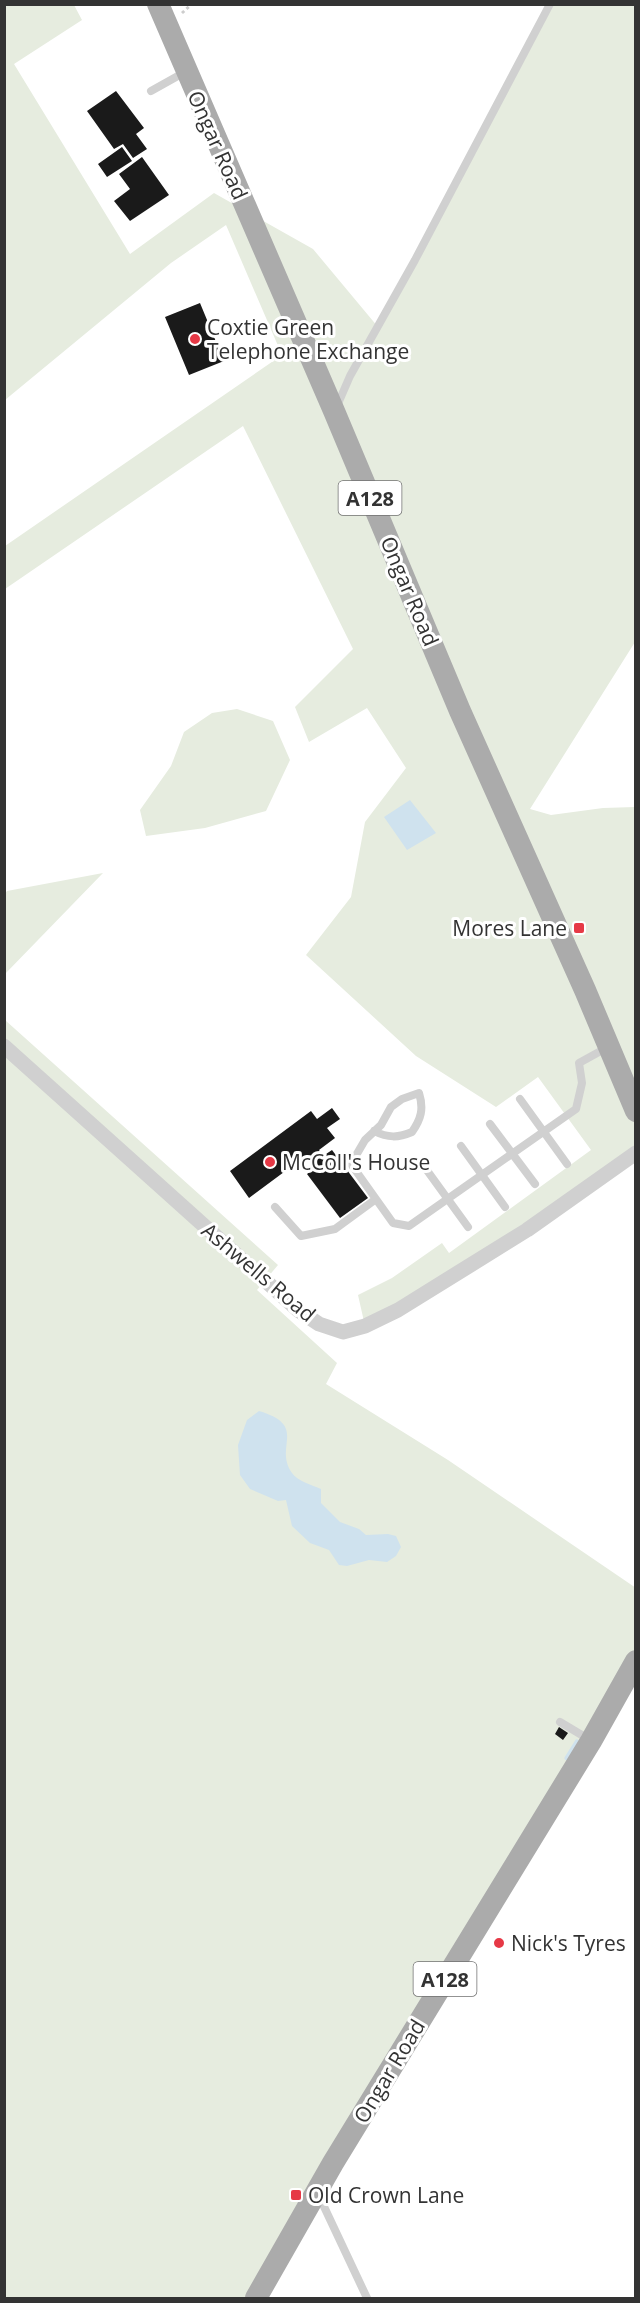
<svg xmlns="http://www.w3.org/2000/svg" width="640" height="2303" font-family="'Open Sans',sans-serif">
<style>
.green{fill:#e6ecdf}
.water{fill:#cfe2ee}
.lines{fill:none;stroke-linecap:round;stroke-linejoin:round}
.stream{stroke:#cfe2ee;stroke-width:5}
.building{fill:#1a1a1a}
.path{stroke:#cdcdcd;stroke-width:3;stroke-dasharray:3 3;stroke-linecap:butt}
.lane{stroke:#d0d0d0;stroke-width:8}
.street{stroke:#d0d0d0;stroke-width:15}
.primary{stroke:#ababab;stroke-width:22}
.poi-dot{fill:#e63946;stroke:#fff;stroke-width:2}
.labels{text-anchor:middle;dominant-baseline:central;stroke-width:6;stroke-linejoin:round;paint-order:stroke}
.shield{fill:#fff;stroke:#707070;stroke-width:1.5}
.shield-label{font-size:20px;font-weight:bold;fill:#333}
.street-label{font-size:21px;fill:#333;stroke:#fff}
.poi-label{font-size:21px;fill:#333;stroke:#fff;text-anchor:start}
</style>
<rect width="100%" height="100%" fill="#fff"/>
<path class="green" d="M5,5H74L82,20L14,64L130,254L214,193L313,249L378,327L551,5H635V642L530,809L551,815L603,808L635,807V1158L365,1326L358,1295L392,1278L442,1243L449,1253L591,1150L538,1077L496,1107L416,1056L306,955L351,897L365,822L406,768L367,708L309,742L295,707L353,649L243,426L5,589V546L282,355L226,225L171,263L5,400Z
M237,709L273,721L290,760L266,811L205,828L146,836L140,810L171,766L184,732L212,713Z
M103,873L5,974L4,895L7,891Z
M5,1020L278,1265L257,1290L337,1363L326,1384L448,1460L636,1588L635,1661L256,2298H5Z"/>
<path class="water" d="M410,800L436,833L407,850L384,817Z
M259,1411C309,1426 273,1446 292,1473C297,1481 312,1485 321,1489V1503L340,1522L359,1529L366,1535L388,1534L396,1536L401,1547L396,1556L387,1562L369,1560L347,1566L339,1565L329,1550L310,1543L292,1526L286,1500L278,1501L250,1489L240,1475L238,1445L247,1420Z"/>
<g class="lines">
<path class="stream" d="M567,1758L577,1742"/>
</g>
<path class="building" d="M116,91L144,128L136,134L147,149L133,158L123,144L114,149L87,111Z
M122,147L132,161L107,177L98,164Z
M142,157L169,195L130,221L114,201L130,189L119,174Z
M200,303L224,361L189,375L165,317Z
M332,1108L340,1119L327,1128L335,1138L319,1150L323,1156L332,1150L368,1198L340,1218L307,1174L316,1167L307,1155L249,1198L230,1171L311,1111L317,1119Z
M559,1727L568,1733L563,1740L555,1734Z"/>
<g class="lines">
<path class="path" d="M182,13L192,4"/>
<path class="lane" d="M151,91L185,72
M337,406L350,376L415,260L550,4
M520,1099L567,1164
M490,1124L535,1184
M374,1131C388,1138 398,1138 412,1132C421,1119 424,1109 419,1093L402,1099L391,1107L381,1125L365,1140L351,1164L393,1223L409,1226L576,1109L582,1083L579,1063L608,1047
M461,1146L505,1207
M426,1169L468,1227
M275,1207L301,1236L335,1229L376,1199
M560,1722L590,1740
M319,2196L367,2298"/>
<path class="street" d="M4,1046L298,1310L319,1324L343,1332L365,1326L398,1310L527,1230L636,1153"/>
<path class="primary" d="M158,4L334,411L460,711L585,990L636,1111
M256,2298L333,2163L591,1741L636,1661"/>
</g>
<g class="poi-dot">
<circle cx="195" cy="339" r="6"/>
<rect x="573" y="922" width="12" height="12" rx="3"/>
<circle cx="270" cy="1162" r="6"/>
<circle cx="499" cy="1943" r="6"/>
<rect x="290" y="2189" width="12" height="12" rx="3"/>
</g>
<g class="labels">
<g class="shield">
<rect x="338.5" y="481" width="63" height="34" rx="4.5"/>
<rect x="413.5" y="1962" width="63" height="34" rx="4.5"/>
</g>
<g class="shield-label">
<text x="370" y="498">A128</text>
<text x="445" y="1979">A128</text>
</g>
<g class="street-label">
<text transform="translate(218 145) rotate(66)">Ongar Road</text>
<text transform="translate(410 591) rotate(67)">Ongar Road</text>
<text transform="translate(259 1272) rotate(40)">Ashwells Road</text>
<text transform="translate(389 2071) rotate(-59)">Ongar Road</text>
</g>
<g class="poi-label">
<text x="207" y="327">Coxtie Green<tspan x="207" dy="24">Telephone Exchange</tspan></text>
<text x="567" y="928" text-anchor="end">Mores Lane</text>
<text x="282" y="1162">McColl's House</text>
<text x="511" y="1943">Nick's Tyres</text>
<text x="308" y="2195">Old Crown Lane</text>
</g>
</g>
<rect width="640" height="2303" fill="none" stroke="#333333" stroke-width="12"/>
</svg>
